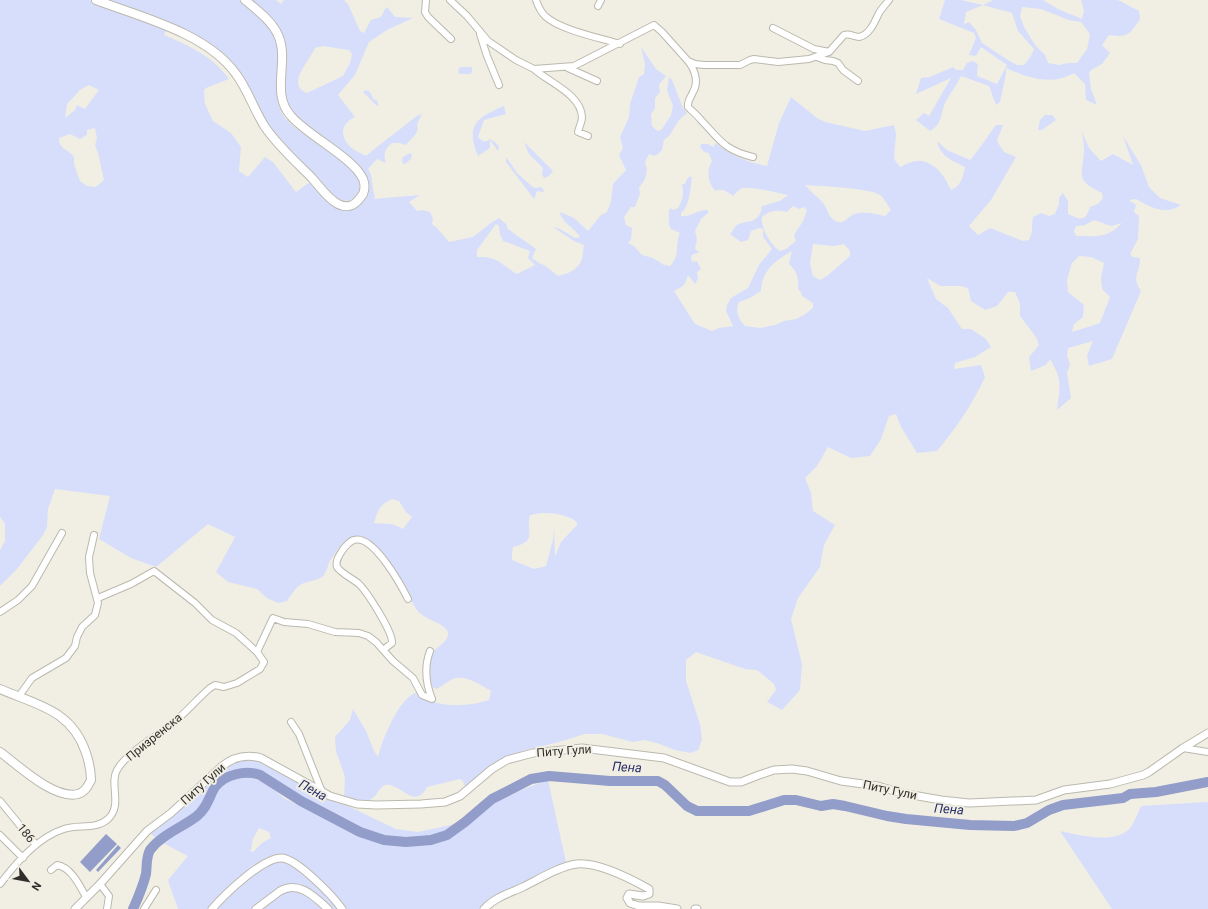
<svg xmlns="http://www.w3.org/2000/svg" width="1208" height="909" font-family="Roboto,sans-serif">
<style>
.green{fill:#d6defc;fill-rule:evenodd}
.water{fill:#929dc9}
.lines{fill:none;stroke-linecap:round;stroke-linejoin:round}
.river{stroke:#929dc9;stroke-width:10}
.minor-casing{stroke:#bbb9ae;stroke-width:8}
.tertiary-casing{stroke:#bbb9ae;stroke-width:9}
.secondary-casing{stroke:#bbb9ae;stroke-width:10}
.minor{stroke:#fff;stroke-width:6}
.tertiary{stroke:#fff;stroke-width:7}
.secondary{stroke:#fff;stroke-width:8}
.labels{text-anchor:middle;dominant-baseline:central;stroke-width:4;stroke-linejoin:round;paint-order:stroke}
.street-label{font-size:12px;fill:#302f2b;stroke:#f1efe3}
.water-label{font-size:13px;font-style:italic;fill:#272f66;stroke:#f1efe3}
</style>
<rect width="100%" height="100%" fill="#f1efe3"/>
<path class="green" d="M0,0H89L166,30L164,35C188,45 214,57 229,79L206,88L204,90L205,104L213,121L231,133L241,147L239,171L248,177L265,157L273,162L296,192L310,182L325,198L340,208L367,193C375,169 338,151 322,138C313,131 301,122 292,113C276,96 291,63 285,42C280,25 263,12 251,0H276L281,4L284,0H344L348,4L360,31L364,33L371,20L381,17L385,9L387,7L395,17L413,18L387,30L369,42L355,75L338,95L355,117C344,122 339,132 347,143C351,149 360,153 366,156C380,144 394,134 409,122C414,119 416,115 422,114L417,124C420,134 412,137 406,145L399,143H392C385,149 383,153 386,163L377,159L368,169C374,177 371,187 375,197L373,199L420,195L409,202L417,211L422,210L430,212L433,218L432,224L437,228L449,242L473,237L491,223L499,218L507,225V228C516,236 527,242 536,249L532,258L539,263L544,265L558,276C568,274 579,269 582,259C583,254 583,250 584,245L574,241L553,227L560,229L575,238L580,237C575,228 561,222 560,212L574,218L588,231L601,215L607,212L611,201L613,184L626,170L619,155L623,148L620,137L629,117L630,104L639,77L644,74L645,64L641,47L656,69L666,76L659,85L660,92L655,98V109L651,114L652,126L656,130L659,131L662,129L671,115L673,106L667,90L669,77L672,80L683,108L687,113L679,120L669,136L664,140L662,150L658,154L654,156L649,154L645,162L647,170L645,179L639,188L640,194L635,207H631L624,217L626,225L632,228L631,240L628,243L634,246L642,255L653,258L664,265L670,266C681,255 674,247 680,233L671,229L669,225C669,220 668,213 670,208L674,210L678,208C683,200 684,193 682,184H685L687,179L690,176L692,178C690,188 690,206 681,213V216C690,218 698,209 708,210V213L701,219L695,231L697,239L695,249L699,252L692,255L691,258L692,262L697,261L701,269L697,272L698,278L695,284L688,275C685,285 684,286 674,291L695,324L712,331L719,328L733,326L726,311L727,305L731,298L748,288L759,265L772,249L763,237V229L759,228L751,231L748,240L741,242L730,234C732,232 734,228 736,226C744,219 760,226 762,206L780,201L788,195C779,193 751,186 743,188C739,189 736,193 733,196C727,191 722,188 715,191C708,182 706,171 712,161L709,153L704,152L700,147L701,144H708L713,147L716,143C731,156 747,162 767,166L779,123L791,97L817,118L825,122L865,131L894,125L896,134L894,159L900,167C906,164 916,160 922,161C937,164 945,177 951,190C961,186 963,177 965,167C951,160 940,156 937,141L947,150L970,160C980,149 987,137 996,125H1003L997,141L1004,152L1016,157L991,200L969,226L978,235L990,228L1023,241L1029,240C1034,229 1031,227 1033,217L1041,213L1049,216L1055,214L1059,204V198L1063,193L1068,201V214C1081,220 1085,222 1090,207L1098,204L1103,198L1102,193C1075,180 1082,177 1084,151C1084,145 1083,138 1082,132L1089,148L1101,161L1113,154L1133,165L1123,136L1141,165L1149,187L1160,198L1181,205C1165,216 1150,207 1136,199L1129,200L1136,205L1134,212L1139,216L1138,239L1130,254L1133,257L1140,258C1140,273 1131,276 1141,291L1112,359L1089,366L1087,356L1093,341L1068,348L1067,355L1070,365L1067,373L1071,398L1057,410C1060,386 1063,381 1050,359L1046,365L1031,371L1029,357L1039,345L1036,337L1020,316V304L1015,292H1008L997,306L985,310L971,301L968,288L960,286H940L927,278L936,299L948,308L962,329H971L986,339L991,347L975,357L955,363L954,369L981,365L985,377C972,405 957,427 937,451L917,453L901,427L896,414L889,416L881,439L870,456L851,458L828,447L817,466L805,478L811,493L813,511L835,525L824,545L820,567L798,598L791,619L802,664L800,690L782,710L767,702L776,690L774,684L757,670L745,669L696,652L686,660V681L700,724L702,740L698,750L691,753L675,750L657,743L645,740L633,742L602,734H585L559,742L523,751L509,756L496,763L465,787L463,781L460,779L427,787C415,809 403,787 390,785C381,783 380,791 374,797C368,804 352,800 344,797L345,777L336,751L335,737L350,720L353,709L366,731L374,751L378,757C383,738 398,699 417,692C432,709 469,707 489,700L491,691C480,685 466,674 453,679C448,681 442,686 437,689L432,687C429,677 426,661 433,652C439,645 449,642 448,632C443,622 428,621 420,613C414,608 411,600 409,594L366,540C363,538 359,536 355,537C343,539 334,554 329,563C327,568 326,574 322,577C317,580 309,581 304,583C296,586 292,594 287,601L278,603L267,598L257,589L228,582L216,572L235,537L208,524L156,567L131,558L99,539L110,496L55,489L48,509L47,527L43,535L17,569L0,586V550L5,541V524L0,517ZM323,46L349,50L352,54L350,63L343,76L307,93C285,84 310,61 315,48ZM89,85L99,90L85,109L77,105L75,110L65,118L67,104L80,90ZM95,128L97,138L95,145L98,153L104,180L96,187L87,186L80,181L74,164V157C69,149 59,150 59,138L70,134L80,139L87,135V130ZM805,185C819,186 870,188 880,195C884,198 888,206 891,210L885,216C876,214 864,211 854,214C849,216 844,224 838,222C828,219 828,209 823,203C818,197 811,192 805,185ZM793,206L799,209L804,207L807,210L803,221L794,235L796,241L786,249L780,251C771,246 760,227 762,217C771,210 777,210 787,212ZM1094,220L1111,226L1122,223C1106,239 1097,236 1076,236L1074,231L1076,226L1085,225ZM496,224L499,226L500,234L503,241L530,251L528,258L535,265L517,274C501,265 499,256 477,257V250ZM813,244L834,246L844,244L850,251V256L827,276L820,280L813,276L810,263ZM792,251L789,264C797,271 799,278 798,289L801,292L802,296L813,303V308L804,315L796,319L784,321L775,325L760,328L745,326C738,318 735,312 739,302L750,298L761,291C762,270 775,261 792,251ZM1079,256L1091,257L1104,263L1101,278L1102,289L1110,297L1100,323L1072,332L1074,324L1083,317L1084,305L1068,292L1067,280L1072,263ZM392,499L399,501L406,512L412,517L403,529C389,521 388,525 374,523C378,509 380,505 392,499ZM541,513C553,513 567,514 577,522V525L561,542L555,557L554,527L553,540L546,566L534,569L512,560V553L513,547C539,541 525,532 530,515Z
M105,0H241C255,13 271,25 278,43C280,47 279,53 279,58C278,76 273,99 283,115C297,137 352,158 359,180C362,190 355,202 344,201C340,200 336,198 333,195L280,141L265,121L246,81L238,70L220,53Z
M945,0H961L983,5L993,0H1043L1058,9L1082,19L1084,11L1081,0H1116L1120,1L1139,11L1140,19C1130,34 1128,38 1109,35L1102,45L1110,53L1102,64L1091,70L1089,73L1091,89L1097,105L1086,100L1085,84L1074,73C1051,86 1028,78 1006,68V74L1000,102L996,105L989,86L961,76C957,85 950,93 946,101C940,113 943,124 930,131L916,120L924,113L929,116L951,78L916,94L921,78L930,77L953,67L956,70H963L967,63L972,61L978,64L977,76L997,84L1007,65L981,47L976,56L969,55L976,38L974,33L939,19ZM983,5L1012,13L1018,31L1034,49L1031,56L1024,65H1017L1008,60L982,43L976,30L969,22L964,24L966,12ZM1022,7L1041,9L1069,20L1081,22L1090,34L1087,49L1077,63H1068L1059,65L1048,63L1045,55L1035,45L1024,27L1020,16Z
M462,67H472V72L470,74H460L458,73L459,68Z
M366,90L370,92L374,100H377L379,106L376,105L363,92Z
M504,106L506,114L484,120L478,137C483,142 485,143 490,139L496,143L499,147L498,151L490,140V148L478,156C465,126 477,117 504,106Z
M1045,115H1052L1056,120L1042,130H1038L1040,120Z
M524,142L553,171L549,176L544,178L542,174L543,168L529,154Z
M410,153L412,155L411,159L405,164H403L402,160L403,157Z
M506,157L518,174L534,188L541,187L543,189L544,192L537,191L534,199L506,162Z
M253,756L350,807L396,829L418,832L465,822L447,835L431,840L407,842L384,840L360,832L330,817L260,775C245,770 224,774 215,788C210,796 208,806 201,813C193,821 182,825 172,831C168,834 164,838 160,841L147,831L221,767Z
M237,776H245L266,783L285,799L326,817L374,841L415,846L446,839L466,826L493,803L521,790L548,780L567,867L484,909H178C175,899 171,891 168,880L188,856L163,843C176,834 191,825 203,814C218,800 215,785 237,776ZM259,828L269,832L271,838L262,843L253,852L250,851L251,849L253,839Z
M1208,802V909H1112L1060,831C1079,835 1115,845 1130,828C1135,822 1138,812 1141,806Z"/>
<path class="water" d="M106,834L117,844L90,872L80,862Z
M118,845L121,848L98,872L96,870Z"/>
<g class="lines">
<path class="river" d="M133,909C138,898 143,886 146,874C147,866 146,857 150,850C161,835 183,827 197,816C207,808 209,797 215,787C225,774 246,770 260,775L301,801L360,832L384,840L406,842L431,840L447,835L465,822L492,799L531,779L549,776L610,781H658L665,785L687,806L697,811H749L784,800H796L821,806L833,804L845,806L887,816L906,819L970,825L1014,826L1027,823L1049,810L1063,805L1123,798L1130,794L1156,792L1208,782"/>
<defs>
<path id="minor" d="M426,0L425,12L428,17L451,39
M450,0L467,16L488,41L516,60L534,69L574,66L654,25L662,32L688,61L695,64L704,65H740L750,60L754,59L778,62L809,59L829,52L844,35C850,33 854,37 859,37C870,35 875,21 879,13C882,8 886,4 889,0
M536,0C538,6 541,12 545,16C560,30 600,38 620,44
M598,6L601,0
M773,28L814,49L829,52
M480,34L487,56L499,85
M817,57L825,60L833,61L838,63L843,70L858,81
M688,61C695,70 699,82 693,92C691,97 687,101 688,107C692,111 697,115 701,120C720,140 724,150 753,157
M568,68L597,81
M534,69C548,82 581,94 582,117C582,122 579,127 578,132L588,136
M98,598L131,584L154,571L195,603L212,620L236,633L257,652
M0,612L18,600L32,586L62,533
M383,650L392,643C393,632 367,592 359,584C352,578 343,575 337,567C335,560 340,554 344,548C347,545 350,541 354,540C373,534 401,585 408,599
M430,651C424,667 426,684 432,699
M19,696L32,678L66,658L75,646L77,637L82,627L95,615L98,603L90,573L89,557L94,535
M291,722L299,734L322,792
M1183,748L1208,752
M0,801L36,845
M0,835L23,858
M51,870L57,865C71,867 80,886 86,897
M0,884C16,863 38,837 64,829C78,824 96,830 108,819C123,805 109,784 117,770C128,751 156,737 173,723C186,713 197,699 210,688L215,685L224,687L237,683L260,669L264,662L257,652L273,618L284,622L308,624L335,632L359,633L368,636L376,642L393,661L413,678L422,695L432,699
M100,884L109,896L107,909
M144,909L156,890"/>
<path id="tertiary" d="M75,909L100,884L147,831L171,813L221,767C233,757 246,754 261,758L330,796L357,804L376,805L421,804L445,802L460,796L492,769L507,760L533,753L582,748L664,758L730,782H741L759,775L774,770L792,769L807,771L841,781L878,786L901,793L941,800L969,803L1036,800L1064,790L1110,784L1143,775L1149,772L1183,748L1208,733
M212,909C224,895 263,857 282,858C297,859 333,896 342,909
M256,909L280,891C299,880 315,897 328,909
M484,909C495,897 510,893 523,887C539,879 560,866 577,864C597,862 631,879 649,889V894L643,896L629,894L627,898L630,903L639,906H658L677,909
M695,909H697"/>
<path id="secondary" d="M96,0C141,17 207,33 236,74C248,90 254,110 265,127C278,146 296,162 312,178C320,187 327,198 338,204C342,206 348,207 352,205C357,203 360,198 363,194C365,189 365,184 363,179C354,158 308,136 291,116C270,93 290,61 278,35C272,21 257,10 245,0
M0,689C37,705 72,710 86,753C89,762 91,771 91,780C88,786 85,792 78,794C54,800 18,765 0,752"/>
</defs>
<use href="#minor" class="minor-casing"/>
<use href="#tertiary" class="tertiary-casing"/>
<use href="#secondary" class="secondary-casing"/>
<use href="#minor" class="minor"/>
<use href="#tertiary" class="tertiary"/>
<use href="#secondary" class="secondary"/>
</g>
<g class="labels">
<g class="street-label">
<text transform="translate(154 737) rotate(-39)">Призренска</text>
<text transform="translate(564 751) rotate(-4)">Питу Гули</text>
<text transform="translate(203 784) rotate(-42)">Питу Гули</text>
<text transform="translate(890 790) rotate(12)">Питу Гули</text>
<text transform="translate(26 833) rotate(51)">186</text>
</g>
<g class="water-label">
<text transform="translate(627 767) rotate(3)">Пена</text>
<text transform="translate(313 790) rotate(29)">Пена</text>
<text transform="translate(949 809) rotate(4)">Пена</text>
</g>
</g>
<g transform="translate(28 881) rotate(122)" stroke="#f1efe3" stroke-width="3" paint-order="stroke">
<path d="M0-3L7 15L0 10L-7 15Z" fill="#302f2b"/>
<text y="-6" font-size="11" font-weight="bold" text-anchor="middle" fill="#302f2b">N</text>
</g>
</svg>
